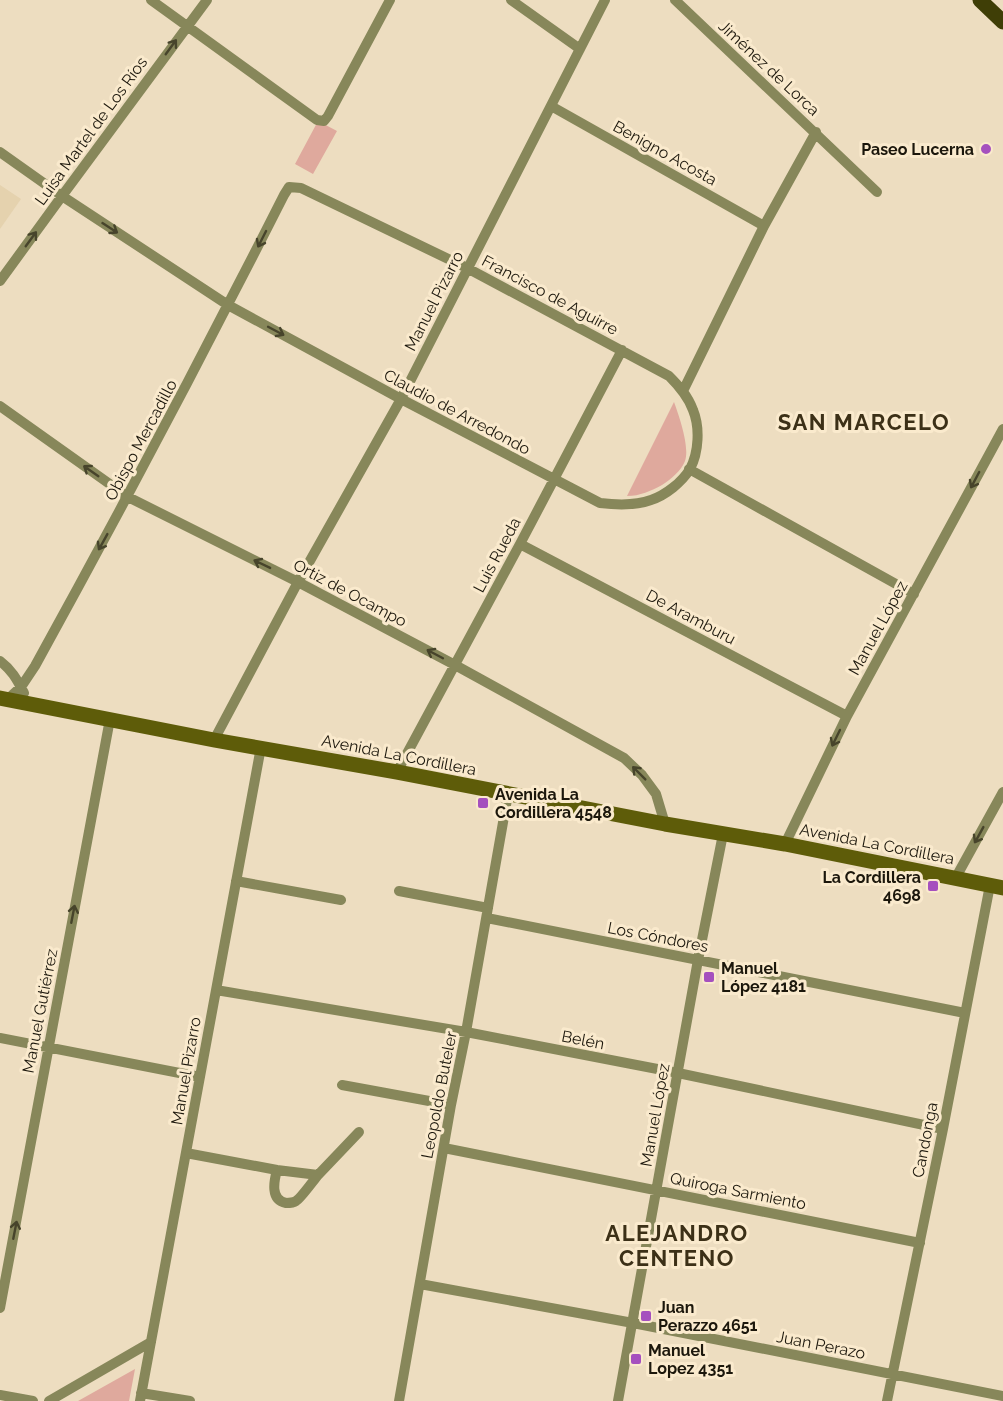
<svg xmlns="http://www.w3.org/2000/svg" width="1003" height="1401" font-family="Raleway,sans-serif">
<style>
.built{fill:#e5d2ae}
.green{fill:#dfa99d}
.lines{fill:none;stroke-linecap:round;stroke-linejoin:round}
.street{stroke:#87875a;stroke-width:10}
.secondary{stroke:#5e5c09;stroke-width:15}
.primary{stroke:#3f3e06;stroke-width:15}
.oneway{stroke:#47442b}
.poi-dot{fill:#a550be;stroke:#faeacd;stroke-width:2}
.labels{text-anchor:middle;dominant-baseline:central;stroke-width:6;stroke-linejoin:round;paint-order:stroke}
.street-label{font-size:16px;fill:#1c170c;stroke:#faeacd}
.poi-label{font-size:16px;font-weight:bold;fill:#1c170c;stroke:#faeacd;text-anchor:start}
.district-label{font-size:22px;font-weight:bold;letter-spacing:1.5px;fill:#3c3017;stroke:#faeacd}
</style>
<rect width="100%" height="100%" fill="#edddc0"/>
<path class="built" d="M0,185L21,199L0,229Z"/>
<path class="green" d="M318,121L337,131L313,174L295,164Z
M674,402C679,416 690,447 685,461C681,471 671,479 662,485C651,491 640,496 627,496Z
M135,1369L129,1401H78Z"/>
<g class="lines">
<path class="street" d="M151,0L317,120L324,121L328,116L390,0
M511,0L580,49
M675,0L877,192
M551,106L764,226
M0,152L62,196L228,305L401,399L600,503C617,505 635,506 651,500C666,495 682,482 690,469C699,452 700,427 693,410C688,396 679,386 669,376L467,268L301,188L289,187L284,195C204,353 121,510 35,666L21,687L8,699
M0,281L62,196L207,0
M683,391L764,226L816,132
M0,406L128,497L298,582L455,665L624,758L642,775L656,794L665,824
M689,469L914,594
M520,544L847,716
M0,661C12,670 17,680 24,693
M214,740L298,582L401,399L605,0
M397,772L520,544L622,350
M785,844L847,716L1003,429
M955,879L1003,792
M236,881L341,900
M399,891L488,908
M487,918L965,1013
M216,990L466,1032L678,1073L943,1129
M0,1038L200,1077
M342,1085L451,1105
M444,1148L920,1243
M186,1153L277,1170L318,1175L359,1132
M277,1170C274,1181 270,1200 286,1203C289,1203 293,1203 296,1201C301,1198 313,1181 318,1175
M420,1284L633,1323L1003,1396
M0,1308L110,719
M141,1393L190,1401
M0,1395L33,1401
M49,1401L151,1342
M140,1401L261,747
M399,1401L451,1105L466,1032L508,794
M618,1401L698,960L723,834
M887,1401L943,1129L990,885"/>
<path class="secondary" d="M0,698L214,740L397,772L665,824L785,844L1003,888"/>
<path class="primary" d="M980,0L1003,22"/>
</g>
<defs><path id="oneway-shaft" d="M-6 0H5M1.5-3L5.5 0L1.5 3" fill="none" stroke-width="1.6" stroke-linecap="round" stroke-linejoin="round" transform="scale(1.5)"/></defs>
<g class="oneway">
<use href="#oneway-shaft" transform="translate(171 47) rotate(-54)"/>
<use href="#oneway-shaft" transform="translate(110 228) rotate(33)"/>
<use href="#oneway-shaft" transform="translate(31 239) rotate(-54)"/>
<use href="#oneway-shaft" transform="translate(262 239) rotate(117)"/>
<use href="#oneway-shaft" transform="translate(276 331) rotate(28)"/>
<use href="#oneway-shaft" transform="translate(91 471) rotate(-145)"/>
<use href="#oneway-shaft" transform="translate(975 480) rotate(118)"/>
<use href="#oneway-shaft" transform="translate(103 542) rotate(119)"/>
<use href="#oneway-shaft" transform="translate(262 564) rotate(-154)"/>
<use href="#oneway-shaft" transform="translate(435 654) rotate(-152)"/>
<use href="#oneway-shaft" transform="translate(836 738) rotate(116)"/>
<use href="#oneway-shaft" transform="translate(639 773) rotate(-135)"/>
<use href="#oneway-shaft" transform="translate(979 835) rotate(119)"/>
<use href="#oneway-shaft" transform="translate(73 914) rotate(-79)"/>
<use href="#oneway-shaft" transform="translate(15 1230) rotate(-79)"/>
</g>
<g class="poi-dot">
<circle cx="986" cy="149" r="6"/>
<rect x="477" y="797" width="12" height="12" rx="3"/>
<rect x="927" y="880" width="12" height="12" rx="3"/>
<rect x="703" y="971" width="12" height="12" rx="3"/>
<rect x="640" y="1310" width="12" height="12" rx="3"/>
<rect x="630" y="1353" width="12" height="12" rx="3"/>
</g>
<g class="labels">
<g class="street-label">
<text transform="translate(769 68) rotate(43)">Jiménez de Lorca</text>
<text transform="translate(91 131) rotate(-54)">Luisa Martel de Los Ríos</text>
<text transform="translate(665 153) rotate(29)">Benigno Acosta</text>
<text transform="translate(550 295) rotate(28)">Francisco de Aguirre</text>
<text transform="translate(434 301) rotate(-63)">Manuel Pizarro</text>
<text transform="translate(457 412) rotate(28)">Claudio de Arredondo</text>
<text transform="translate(141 440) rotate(-62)">Obispo Mercadillo</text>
<text transform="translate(497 555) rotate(-62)">Luis Rueda</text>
<text transform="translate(350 593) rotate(28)">Ortiz de Ocampo</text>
<text transform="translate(691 617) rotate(28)">De Aramburu</text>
<text transform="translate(878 628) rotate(-61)">Manuel López</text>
<text transform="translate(399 755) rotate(11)">Avenida La Cordillera</text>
<text transform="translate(877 844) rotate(11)">Avenida La Cordillera</text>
<text transform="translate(658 937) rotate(11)">Los Cóndores</text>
<text transform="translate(40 1011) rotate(-79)">Manuel Gutiérrez</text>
<text transform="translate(583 1040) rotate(11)">Belén</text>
<text transform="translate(186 1071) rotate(-80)">Manuel Pizarro</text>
<text transform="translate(439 1095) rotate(-79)">Leopoldo Buteler</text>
<text transform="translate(655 1115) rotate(-80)">Manuel López</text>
<text transform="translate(925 1140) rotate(-79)">Candonga</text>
<text transform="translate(738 1191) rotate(11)">Quiroga Sarmiento</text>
<text transform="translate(821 1345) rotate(11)">Juan Perazo</text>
</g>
<g class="poi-label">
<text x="974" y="149" text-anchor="end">Paseo Lucerna</text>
<text x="495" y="794">Avenida La<tspan x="495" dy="18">Cordillera 4548</tspan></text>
<text x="921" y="877" text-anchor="end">La Cordillera<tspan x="921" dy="18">4698</tspan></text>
<text x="721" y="968">Manuel<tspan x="721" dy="18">López 4181</tspan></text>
<text x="658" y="1307">Juan<tspan x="658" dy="18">Perazzo 4651</tspan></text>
<text x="648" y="1350">Manuel<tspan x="648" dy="18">Lopez 4351</tspan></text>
</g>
<g class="district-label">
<text x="864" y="422">SAN MARCELO</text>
<text x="677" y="1233">ALEJANDRO<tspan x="677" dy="25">CENTENO</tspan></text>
</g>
</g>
</svg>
